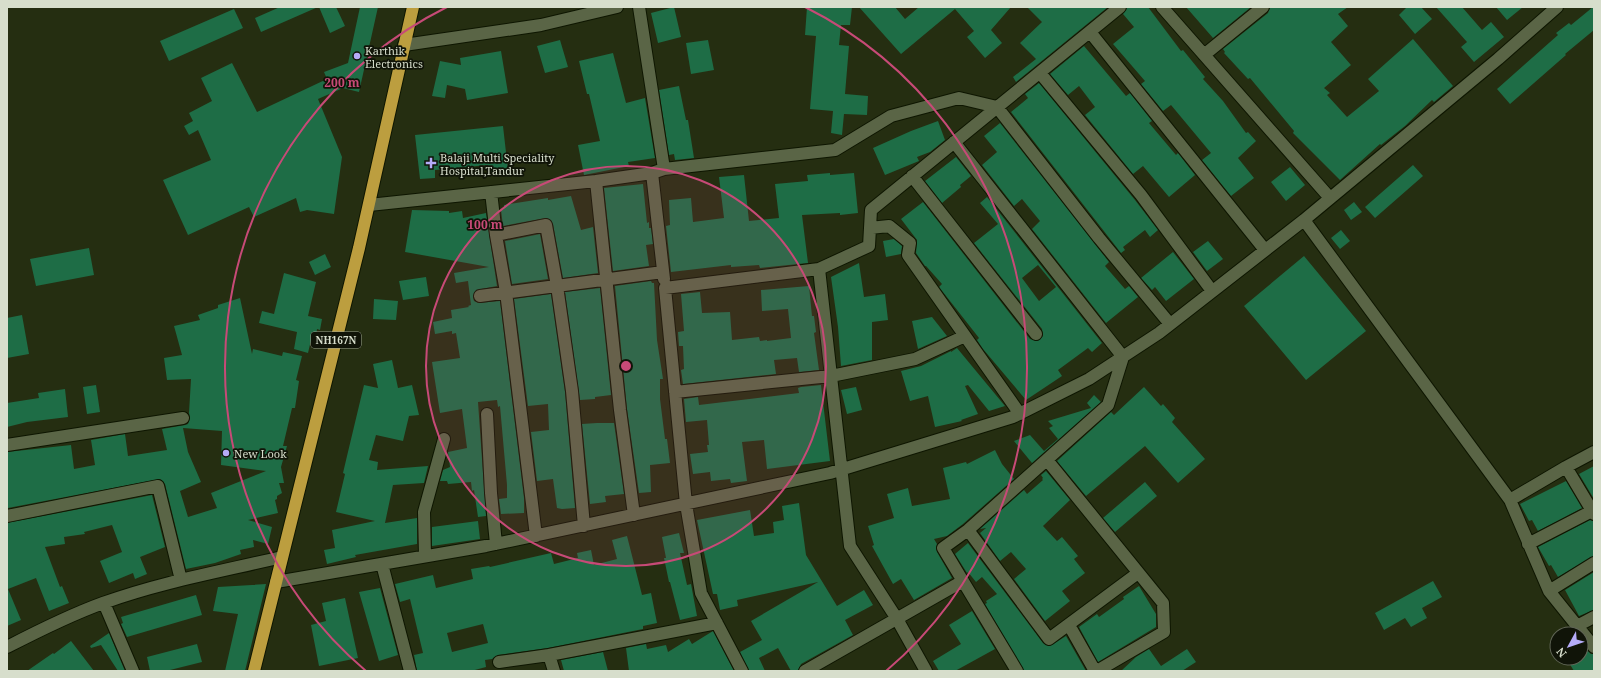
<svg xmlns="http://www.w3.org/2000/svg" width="1601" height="678" font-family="'Noto Serif',serif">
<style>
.building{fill:#1e6d46;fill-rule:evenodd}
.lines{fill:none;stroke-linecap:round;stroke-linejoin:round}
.minor-casing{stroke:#0e1600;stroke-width:14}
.highway-casing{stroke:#0e1600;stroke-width:14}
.minor{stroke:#5a6546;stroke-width:12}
.highway{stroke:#bc9e3f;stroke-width:12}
.ring{fill:none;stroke:#c74a77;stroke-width:2}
.poi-dot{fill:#b5acf8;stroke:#101408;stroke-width:1.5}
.labels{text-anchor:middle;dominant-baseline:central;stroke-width:3.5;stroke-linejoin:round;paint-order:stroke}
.shield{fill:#101408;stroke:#9ba191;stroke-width:1}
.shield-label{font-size:10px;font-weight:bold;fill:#d7decc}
.poi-label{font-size:11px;fill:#d7decc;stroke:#101408;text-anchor:start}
.centre{fill:#c74a77;stroke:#101408;stroke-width:2}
.ring-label{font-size:12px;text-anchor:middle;font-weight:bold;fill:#c74a77;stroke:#101408;stroke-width:3.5;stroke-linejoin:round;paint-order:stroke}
</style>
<rect width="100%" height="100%" fill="#252e11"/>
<path class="building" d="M280,7H318L261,32L255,18Z
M319,7H336L345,26L330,33Z
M360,7H378L359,92L343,88L318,99L342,157L334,214L307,210L300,212L296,198L254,217L249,207L188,235L163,180L211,160L198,130L189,135L184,126L193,121L189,113L212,101L201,78L232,63L257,112L327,79L324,72L348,63Z
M674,7L681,37L658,43L651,13Z
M807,7H852L850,25H841L839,45L849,46L845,94L868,96L867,115L844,114L842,135L831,133L833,111L810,109L816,36L805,35Z
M859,7H895L905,19L919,7H1011L991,30L1002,43L985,58L967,37L974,31L955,9L901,54Z
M1027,7H1108L1016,82L1013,77L1036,59L1020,43L1042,22Z
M1127,7H1148L1181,51L1183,50L1205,77L1203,79L1223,101L1246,133L1248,132L1256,141L1238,158L1254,178L1231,196L1202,160L1211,153L1171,105L1163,111L1141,84L1145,81L1113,44L1134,27L1123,14Z
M1186,7H1251L1213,38Z
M1270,7H1348L1338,14L1348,26L1331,42L1351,65L1324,88L1330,93L1327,95L1347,117L1379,91L1368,79L1413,39L1453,86L1434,102L1432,100L1405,126L1381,145L1380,144L1340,180L1293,133L1294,131L1250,78L1248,79L1224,53L1225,52L1223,49L1268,13Z
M1407,7H1421L1432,19L1415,34L1399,15Z
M1436,7H1462L1482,30L1491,22L1504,37L1474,62L1461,47L1467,42Z
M1496,7H1523L1507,20Z
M1593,7H1594V30L1565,54L1566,55L1510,104L1497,89L1558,35L1556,33L1569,23L1571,25Z
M234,9L243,28L169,61L160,41Z
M560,40L568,67L545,73L537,46Z
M708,40L714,70L691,74L686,43Z
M1084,46L1126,96L1130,93L1152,121L1149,123L1176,155L1178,153L1195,175L1169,197L1143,166L1133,174L1085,115L1095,107L1079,86L1068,95L1050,74Z
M501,51L508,93L467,100L465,89L447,85L445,98L432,96L440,61L461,65L460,58Z
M613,53L626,103L645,98L655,158L628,162L629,166L584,175L578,145L600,141L589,94H587L579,61Z
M1039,83L1135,200L1158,230L1150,237L1145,230L1123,247L1125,250L1121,253L1011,112L1028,98L1025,94Z
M679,86L686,120H688L694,158L675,160L674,154L669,155L659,90Z
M938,121L945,140L930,152L917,157L919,161L885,175L873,148L911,131Z
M1000,123L1109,262L1105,266L1125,289L1129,286L1138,297L1106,323L1032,229L1040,221L1022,199L1014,206L982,165L997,152L984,136Z
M503,126L508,170L489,172L488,165L435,170V178L420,179L415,135Z
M956,157L971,176L960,185L961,187L942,203L925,181Z
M1413,165L1423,176L1375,218L1365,207Z
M1290,167L1305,185L1286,201L1271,182Z
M830,173V175L854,173L858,213L840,215V213L802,215L808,263L760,268L759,265L731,267V265L671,272L666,226L670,225L669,200L691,198L693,222L724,218L719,177L744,175L749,221L779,218L775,184L808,181L807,175Z
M643,184L647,223L649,222V228H651L653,244L646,245L649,266L613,271L604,188Z
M571,196L581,230L593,227L598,273L563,278L553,224L551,220L545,218L503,226L501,210L504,209V205L548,198V200Z
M987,197L1102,343L1092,352L1088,348L1058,370L1062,376L1026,400L983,349L977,340L979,338L939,287L942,284L926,266H925L916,253L917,240L901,219L923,202L1030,339L1037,341L1043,336L1042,329L974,243L998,224L980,203ZM1038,265L1056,287L1039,301L1022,278Z
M1354,202L1362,212L1351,220L1344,210Z
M412,210L449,211V213L462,211L463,218L486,213L497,286L476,290L473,297L474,301L478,303L500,301L524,498V513L501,514L499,499L507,498V485L500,406L498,407L497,400L478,402L486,516L478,517L474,490L472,491L471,482L448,484L447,481H440L443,470L450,467L448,452L467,448L462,409L440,413L432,362L460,358L456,333L452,334V331L435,334L433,322L452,318L451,310L469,307L468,306L471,305L468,281L456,283L454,273L489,267L405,252Z
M1341,230L1350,241L1340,249L1331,238Z
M540,234L548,279L512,284L505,241Z
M894,239L902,246L901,254L886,257L883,241Z
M1208,241L1223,259L1207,271L1193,252Z
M89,248L94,275L36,286L30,259Z
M1173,252L1194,279L1166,301L1155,287L1152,290L1141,278Z
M325,254L331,267L315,275L309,262Z
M1304,256L1366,331L1306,380L1244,306Z
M859,263L864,297L885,294L888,320L872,322V360L841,366L838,327L831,277Z
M284,273L316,282L308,316L322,319L320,330L317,329L316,337L312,336L308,353L294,349L297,332L259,323L262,311L274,314Z
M426,277L429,296L403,300L399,281Z
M651,281L652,283H654L657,340L663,379H660V399L665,439H667L670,463L650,465L651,492L639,493L627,409L615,286Z
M809,286L812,316H814L816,332L814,333L819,370L799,372L797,358L774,360L776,374L683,384L681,370L684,369L683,346H679L678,332L684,331L681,294L700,292L702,313L730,312L732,340L759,337L760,341L767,340V341L791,338L788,309L762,311L761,290Z
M600,288L611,395L595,397V399L580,400L565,292Z
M551,294L565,392L575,508L562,509L557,508L553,479L537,481L531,432L549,430L548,404L528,406L514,299Z
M240,298L252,354L253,349L282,356L283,352L302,356L296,380L299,381L295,408H292L283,446H287L281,467L284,483H279L282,493L277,496V499L275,500L278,513L248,520L272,527L268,544L253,540L254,547L240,550L241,554L215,563L186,569L165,484L160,479L8,508L7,452L71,445L74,469L95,465L91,440L125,434L128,456L167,450L162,429L185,425L188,424L190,417L189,413L191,379L167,380L164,358L182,355L174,326L200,320L198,315L218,308V305ZM183,428L222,431L221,465L266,471L211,493L217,508L188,517L180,491L201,482L188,452Z
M374,299L398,301L396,320L373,319Z
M22,315L29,354L7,358V318Z
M932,317L947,336L918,349L912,321Z
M957,348L1005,406L989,411L968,385L965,386L978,414L961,420L962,421L935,427L928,396L910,401L901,371L921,366L951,351V352Z
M392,360L398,388L412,385L419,415L409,416L403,441L376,435L369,460L378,462L377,470L428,466L424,483L393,485L385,523L417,518V544L355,555L356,557L327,564L324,550L335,548L332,530L375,521L336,512L345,474L343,473L347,456L364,385L378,388L373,364Z
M96,385L100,412L87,414L83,387Z
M821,385L830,461L767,469L764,440L742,442L747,481L731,483L730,479L711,481L710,472L693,474L690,454L708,452L707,445H709L707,420L686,422L684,399L698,397L699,405L799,393L798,388L801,387Z
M856,387L862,410L847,414L841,390Z
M1144,387L1161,406L1163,404L1175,418L1172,422L1205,459L1178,483L1145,446L1086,496L1057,461L1111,412L1114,415Z
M65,389L68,417L27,422L7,427V403L39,398L38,393Z
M1094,395L1101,402L1032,463L1014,441L1030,435L1044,451L1058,439L1049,428L1053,426L1048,421L1091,408L1087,403Z
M597,423H614L624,494L605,496L606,502L590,504L582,424Z
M995,450L1002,464L1014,479L963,524L947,536L934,539L937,544L936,548L937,552L952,578L914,600L901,579L893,584L872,546L874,545L868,526L894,518L887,494L908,488L912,506L950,499L943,468L966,462L967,464Z
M1594,466V499L1579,474Z
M1046,471L1070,500L1043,526L1057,541L1062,537L1078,556L1074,559L1085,573L1062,591L1070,601L1045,621L1014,579L1026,569L1011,552L1000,561L980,533L986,528L980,529L1024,490L1027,494L1043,480L1042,479L1043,478L1041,475Z
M1566,481L1582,508L1538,531L1532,520L1529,521L1520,504Z
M1145,482L1157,496L1115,532L1103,518Z
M152,495L165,547L140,557L147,574L135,579L133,573L109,583L100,561L122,552L112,525L84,532L85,534L64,537L65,544L45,547L60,587L62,586L69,603L49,611L36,578L8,589L21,620L7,626V523Z
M799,503L806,555L837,606L864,590L873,605L845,620L853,635L801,664L798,671H791L778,648L759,658L765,671H749L740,652L762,640L751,621L818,582L737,600L738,606L720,610L717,594H713L697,520L750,510L754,536L774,533L773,522L784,520L782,506Z
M1590,520L1594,521V556L1558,577L1551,565L1549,566L1538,547Z
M478,521L480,539L432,546V527Z
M679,533L684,553H680L687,585L691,584L697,616L680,620L670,582H669L664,558H666L662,537Z
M627,536L642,595L651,593L657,623L643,626V629L548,648L498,655L492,659L485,660L486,667L471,671H417L414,655L423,653L410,599L400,602L395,584L433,575L436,588L473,579L471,569L489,566L490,567L551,553L554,564L578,558L577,553L591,550L594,565L617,559L612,540ZM483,624L488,643L452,652L447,633Z
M968,543L1043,643L1050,646L1066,636L1086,671H1024L985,604L987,603L986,601L997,594L982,577L976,582L968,572L967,573L955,554Z
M1594,572V610L1579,616L1565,590Z
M1433,581L1442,597L1422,608L1427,618L1411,627L1405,618L1384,630L1375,613Z
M266,584L245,671H225L238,614L213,611L218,587Z
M1139,586L1156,614V627L1098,662L1079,627L1097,614L1099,617L1124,599L1123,597Z
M380,588L398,655L379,661L359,592Z
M196,595L202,615L127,637L121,624L123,623L121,617Z
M345,598L358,658L319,666L311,625L326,621L322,603Z
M972,611L995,649L955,671H939L933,661L961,644L949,625Z
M713,631L734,671H629L626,648L646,644L647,649L666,645L668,652L689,639L692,644Z
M109,633L125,671H118L101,645L91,648L90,646Z
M71,641L94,671H27L53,653L54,654Z
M197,644L202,662L166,671H150L147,657Z
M1585,648L1591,654H1594V671H1574L1566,658H1581V650Z
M1149,649L1161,666L1187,649L1196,662L1182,671H1121L1136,657Z
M603,652L608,671H564L561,660Z"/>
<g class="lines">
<defs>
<path id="minor" d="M639,7L664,169L835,150L891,116L959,98L997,107L1099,238L1170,324
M1162,7L1330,198
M1090,32L1265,250
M404,45L541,25L617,7
M1204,55L1263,7
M1040,73L1141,195L1212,291
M954,142L1123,357L1108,405L968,530L943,548L1017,671
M652,173L664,279
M912,176L1036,334
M491,192L496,235L546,225L557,286L572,391L584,526
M369,205L596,181
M1304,220L1510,500L1566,467L1594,452
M870,228L889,226L910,243L908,255L1020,414
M496,235L506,292L536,536
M480,296L663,272
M675,392L831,376L915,359L965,336
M487,414L491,493L496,544
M7,445L183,418
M1047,460L1163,603L1164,632L1097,671
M1566,467L1594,514
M1510,500L1549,591L1594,647
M634,515L620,410L596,181L652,173L664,169
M7,516L158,486L181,580
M968,530L1049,639L1138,573
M1528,544L1594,510
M425,556L424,512L444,439
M382,564L410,671
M276,582L486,546L830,473L1013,417L1089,379L1159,333L1304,220L1498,59L1557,7
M1549,591L1594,563
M104,603L133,671
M1069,625L1095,671
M1577,626L1594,617
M7,647C38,631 70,615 103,603C161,582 223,571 282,557
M499,662L549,655
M554,671L549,655L717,623
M742,671L701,593L686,504L665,288L819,269
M805,671L963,581
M926,671L897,619L850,546L819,269L869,246L871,210L1120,7"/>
<path id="highway" d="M254,671L359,248L413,7"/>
</defs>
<use href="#minor" class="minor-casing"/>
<use href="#highway" class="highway-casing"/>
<use href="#minor" class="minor"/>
<use href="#highway" class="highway"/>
</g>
<circle cx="626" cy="366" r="200" fill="#c74a77" fill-opacity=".12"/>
<g class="ring">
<circle cx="626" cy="366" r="200"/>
<path d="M366 671A401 401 0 0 1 447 7M805 7A401 401 0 0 1 886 671"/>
</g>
<g class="poi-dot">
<circle cx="357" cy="56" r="4"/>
<path d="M429 157h4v4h4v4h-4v4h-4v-4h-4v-4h4z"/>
<circle cx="226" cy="453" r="4"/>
</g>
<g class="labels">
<rect class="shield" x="311" y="332" width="50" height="16" rx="3"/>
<g class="shield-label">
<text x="336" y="340">NH167N</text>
</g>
<g class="poi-label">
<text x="365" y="50">Karthik<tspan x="365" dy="13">Electronics</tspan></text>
<text x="440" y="157">Balaji Multi Speciality<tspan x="440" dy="13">Hospital,Tandur</tspan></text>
<text x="234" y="453">New Look</text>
</g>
</g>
<circle cx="626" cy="366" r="6" class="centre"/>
<g class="ring-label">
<text x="342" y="87">200 m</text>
<text x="485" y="229">100 m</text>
</g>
<rect width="1601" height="678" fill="none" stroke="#d7decc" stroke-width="16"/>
<g transform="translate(1569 646) rotate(230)"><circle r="19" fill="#101408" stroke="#606556"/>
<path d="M0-3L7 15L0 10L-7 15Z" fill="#b5acf8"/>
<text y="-6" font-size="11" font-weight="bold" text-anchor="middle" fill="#d7decc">N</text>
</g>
</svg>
